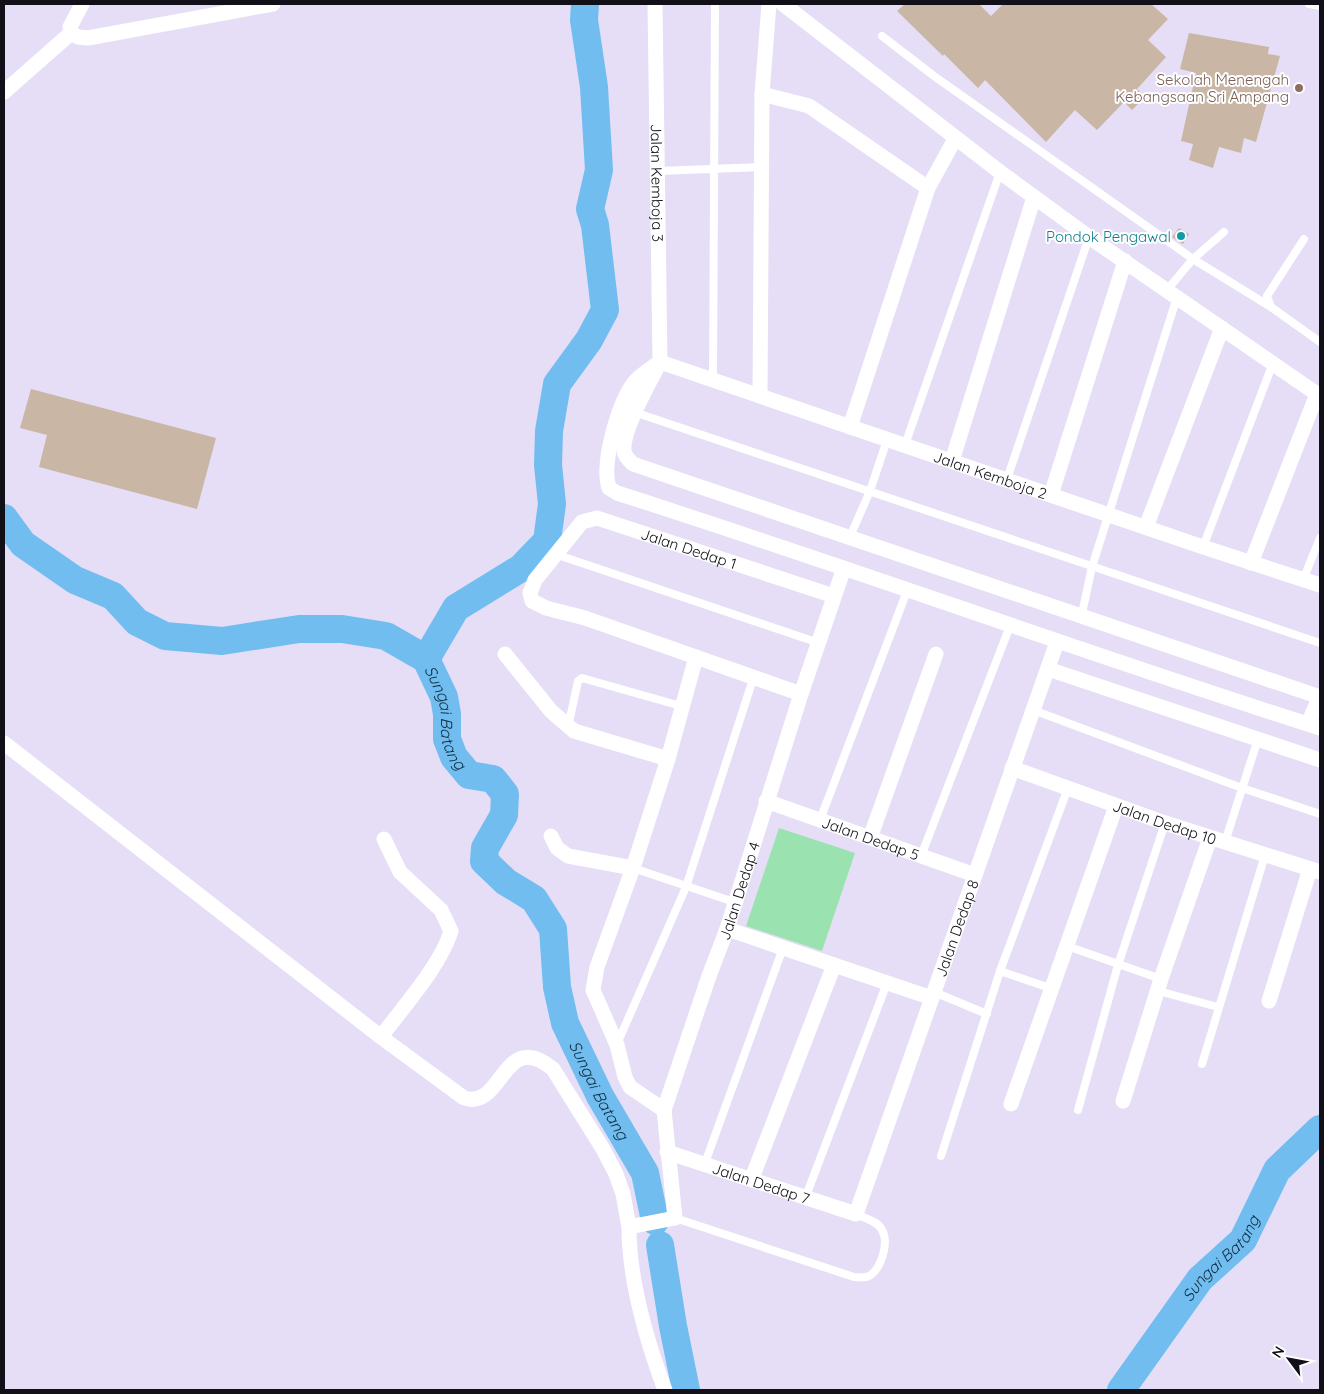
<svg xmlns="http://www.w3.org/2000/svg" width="1324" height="1394" font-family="Quicksand,sans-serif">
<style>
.green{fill:#9ae3b0}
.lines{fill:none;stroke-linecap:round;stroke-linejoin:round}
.river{stroke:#72bdf0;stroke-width:28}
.building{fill:#c9b6a4}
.service{stroke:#fff;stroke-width:8}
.minor{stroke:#fff;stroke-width:15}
.education-dot{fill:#8d6e63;stroke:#fff;stroke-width:2}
.culture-dot{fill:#0f9aa8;stroke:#fff;stroke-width:2}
.labels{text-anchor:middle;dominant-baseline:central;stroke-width:4;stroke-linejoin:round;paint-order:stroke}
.education-label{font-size:15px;fill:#785e54;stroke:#fff;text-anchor:end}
.street-label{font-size:15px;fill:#110f17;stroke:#fff}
.culture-label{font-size:15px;fill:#0d838f;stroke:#fff;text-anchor:end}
.water-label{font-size:16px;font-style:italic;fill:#0e2f44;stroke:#fff}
</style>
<rect width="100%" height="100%" fill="#e5def6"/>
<path class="green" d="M779,828L855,853L822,951L746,926Z"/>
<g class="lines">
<g class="river">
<path id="s1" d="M4,518L23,544L75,580L113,596L137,622L165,636L222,641L299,629H342L386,636L426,659L444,697L447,714V739L454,757L469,775L493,779L505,794L504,815L485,848L484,861L506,882L534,899L553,929L557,987L565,1023L600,1096L645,1173L655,1221"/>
<path d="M426,659L456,608L521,568L547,541L552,504L548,465L549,431L557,384L589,340L605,310L595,225L590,209L599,170L594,87L584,20L585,4"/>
<path d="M660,1245L673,1326L686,1390"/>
<path id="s2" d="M1121,1390L1200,1279L1243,1240L1277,1170L1320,1129"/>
</g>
</g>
<path class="building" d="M905,4H979L991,16L1003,4H1151L1168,19L1148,40L1166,57L1137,89L1145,97L1132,110L1124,102L1097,130L1075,110L1046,142L985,80L978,88L944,54L943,56L897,11Z
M1189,33L1269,47L1268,54L1280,56L1256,142L1244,138L1241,153L1219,147L1213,168L1189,160L1193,144L1181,141L1196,73L1180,69Z
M1179,228L1189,234L1183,244L1172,237Z
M31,389L216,438L197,509L39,467L47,435L20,428Z"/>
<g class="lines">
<path class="service" d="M1309,4L1320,6
M882,36L934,76L1193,259L1271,307
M658,171L762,167
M1304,239L1267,296L1271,307L1320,342
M1167,290L1193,259L1224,232
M713,378L715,4
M634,412L1320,643
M905,445L1000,172
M1007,479L1089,237
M849,539L870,491L887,440
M1203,547L1273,363
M558,555L819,643
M1303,580L1320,538
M1081,618L1092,567L1177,297
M1033,710L1242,788L1320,814
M568,727L578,681L582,678L681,706
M820,820L907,591
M1225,842L1258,739
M921,856L1010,626
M633,868L734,902
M1067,946L1161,979
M1000,971L1050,988
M1158,991L1218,1007
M934,992L987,1014
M617,1044L686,887L754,676
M1202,1064L1265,855
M1078,1110L1118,965L1165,823
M941,1156L1000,971L1068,788
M705,1163L783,948
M806,1196L887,983
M675,1218L854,1277C860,1277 867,1279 872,1274C882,1265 889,1242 882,1230C878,1221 864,1218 856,1214"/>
<g class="minor">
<path d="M82,4L70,27L71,33L78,37L88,38L273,4"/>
<path id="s3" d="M655,4L660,362C650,382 622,430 624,451C625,457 629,460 633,464L1320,697"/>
<path d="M783,4L1000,172L1089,237L1320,396"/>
<path d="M4,92L71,33"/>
<path d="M762,94L809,106L928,188"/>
<path id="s4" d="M660,362L1203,547L1320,585"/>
<path d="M657,364C649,370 638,376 633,384C618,405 601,463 609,488L617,493C852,568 1084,653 1320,728"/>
<path d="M760,396L762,94L769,4"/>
<path d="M850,427L928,188L955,139"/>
<path d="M952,461L1034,197"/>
<path d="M1051,495L1125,261"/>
<path d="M1146,527L1222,328"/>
<path d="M1251,563L1317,394"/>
<path d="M505,654L551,711L574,731L668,759"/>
<path d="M1048,669L1320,760"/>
<path id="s5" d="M801,694L585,618L546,608L532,601L530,593L535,580L582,522L597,518L834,596"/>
<path d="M1308,724L1320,696"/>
<path d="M4,743L381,1037L464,1098C503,1111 503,1027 553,1069L603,1149L616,1174L623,1194L629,1227"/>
<path id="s6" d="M1012,768L1165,823L1320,872"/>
<path id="s7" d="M766,801L975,875"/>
<path d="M551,836L557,848L568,856L633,868"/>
<path d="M870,838L936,654"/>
<path d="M727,929L932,998"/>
<path d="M1269,1001L1310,869"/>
<path d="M381,1037C403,1007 441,965 451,931L441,910L400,872L384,839"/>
<path d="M1123,1101L1161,979L1210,838"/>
<path d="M1011,1104L1116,806"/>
<path d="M664,1110L630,1087L625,1077L617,1045L593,990L597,967L633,868L668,759L696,657"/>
<path id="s8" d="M667,1152L856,1214L1057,642"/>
<path d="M752,1178L834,965"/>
<path id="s9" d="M665,1390C646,1339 629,1282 629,1227L675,1218L664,1110L709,976L727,929L801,694L844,568"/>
</g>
</g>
<circle class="education-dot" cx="1299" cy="88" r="5"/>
<circle class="culture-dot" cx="1181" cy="236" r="5"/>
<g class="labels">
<g class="education-label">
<text x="1289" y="79">Sekolah Menengah<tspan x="1289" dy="17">Kebangsaan Sri Ampang</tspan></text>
</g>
<g class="street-label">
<text stroke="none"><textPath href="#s3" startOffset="179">Jalan Kemboja 3</textPath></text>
<text stroke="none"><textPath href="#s4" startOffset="349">Jalan Kemboja 2</textPath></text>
<text stroke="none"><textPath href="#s5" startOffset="494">Jalan Dedap 1</textPath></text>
<text stroke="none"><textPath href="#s6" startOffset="162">Jalan Dedap 10</textPath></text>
<text stroke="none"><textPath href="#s7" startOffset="111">Jalan Dedap 5</textPath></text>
<text stroke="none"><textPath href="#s9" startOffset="555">Jalan Dedap 4</textPath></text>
<text stroke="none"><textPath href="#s8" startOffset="502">Jalan Dedap 8</textPath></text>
<text stroke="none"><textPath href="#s8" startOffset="99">Jalan Dedap 7</textPath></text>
</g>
<g class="culture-label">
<text x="1171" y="236">Pondok Pengawal</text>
</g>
<g class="water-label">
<text stroke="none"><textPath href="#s1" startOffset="535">Sungai Batang</textPath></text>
<text stroke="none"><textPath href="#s1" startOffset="984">Sungai Batang</textPath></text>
<text stroke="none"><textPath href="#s2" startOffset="166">Sungai Batang</textPath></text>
</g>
</g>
<rect width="1324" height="1394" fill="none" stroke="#110f17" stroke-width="10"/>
<g transform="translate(1289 1359) rotate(302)" stroke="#ffffff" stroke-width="4" paint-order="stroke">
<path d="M0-4L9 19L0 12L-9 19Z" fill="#110f17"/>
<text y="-8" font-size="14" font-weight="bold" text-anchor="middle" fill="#110f17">N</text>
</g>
</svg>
